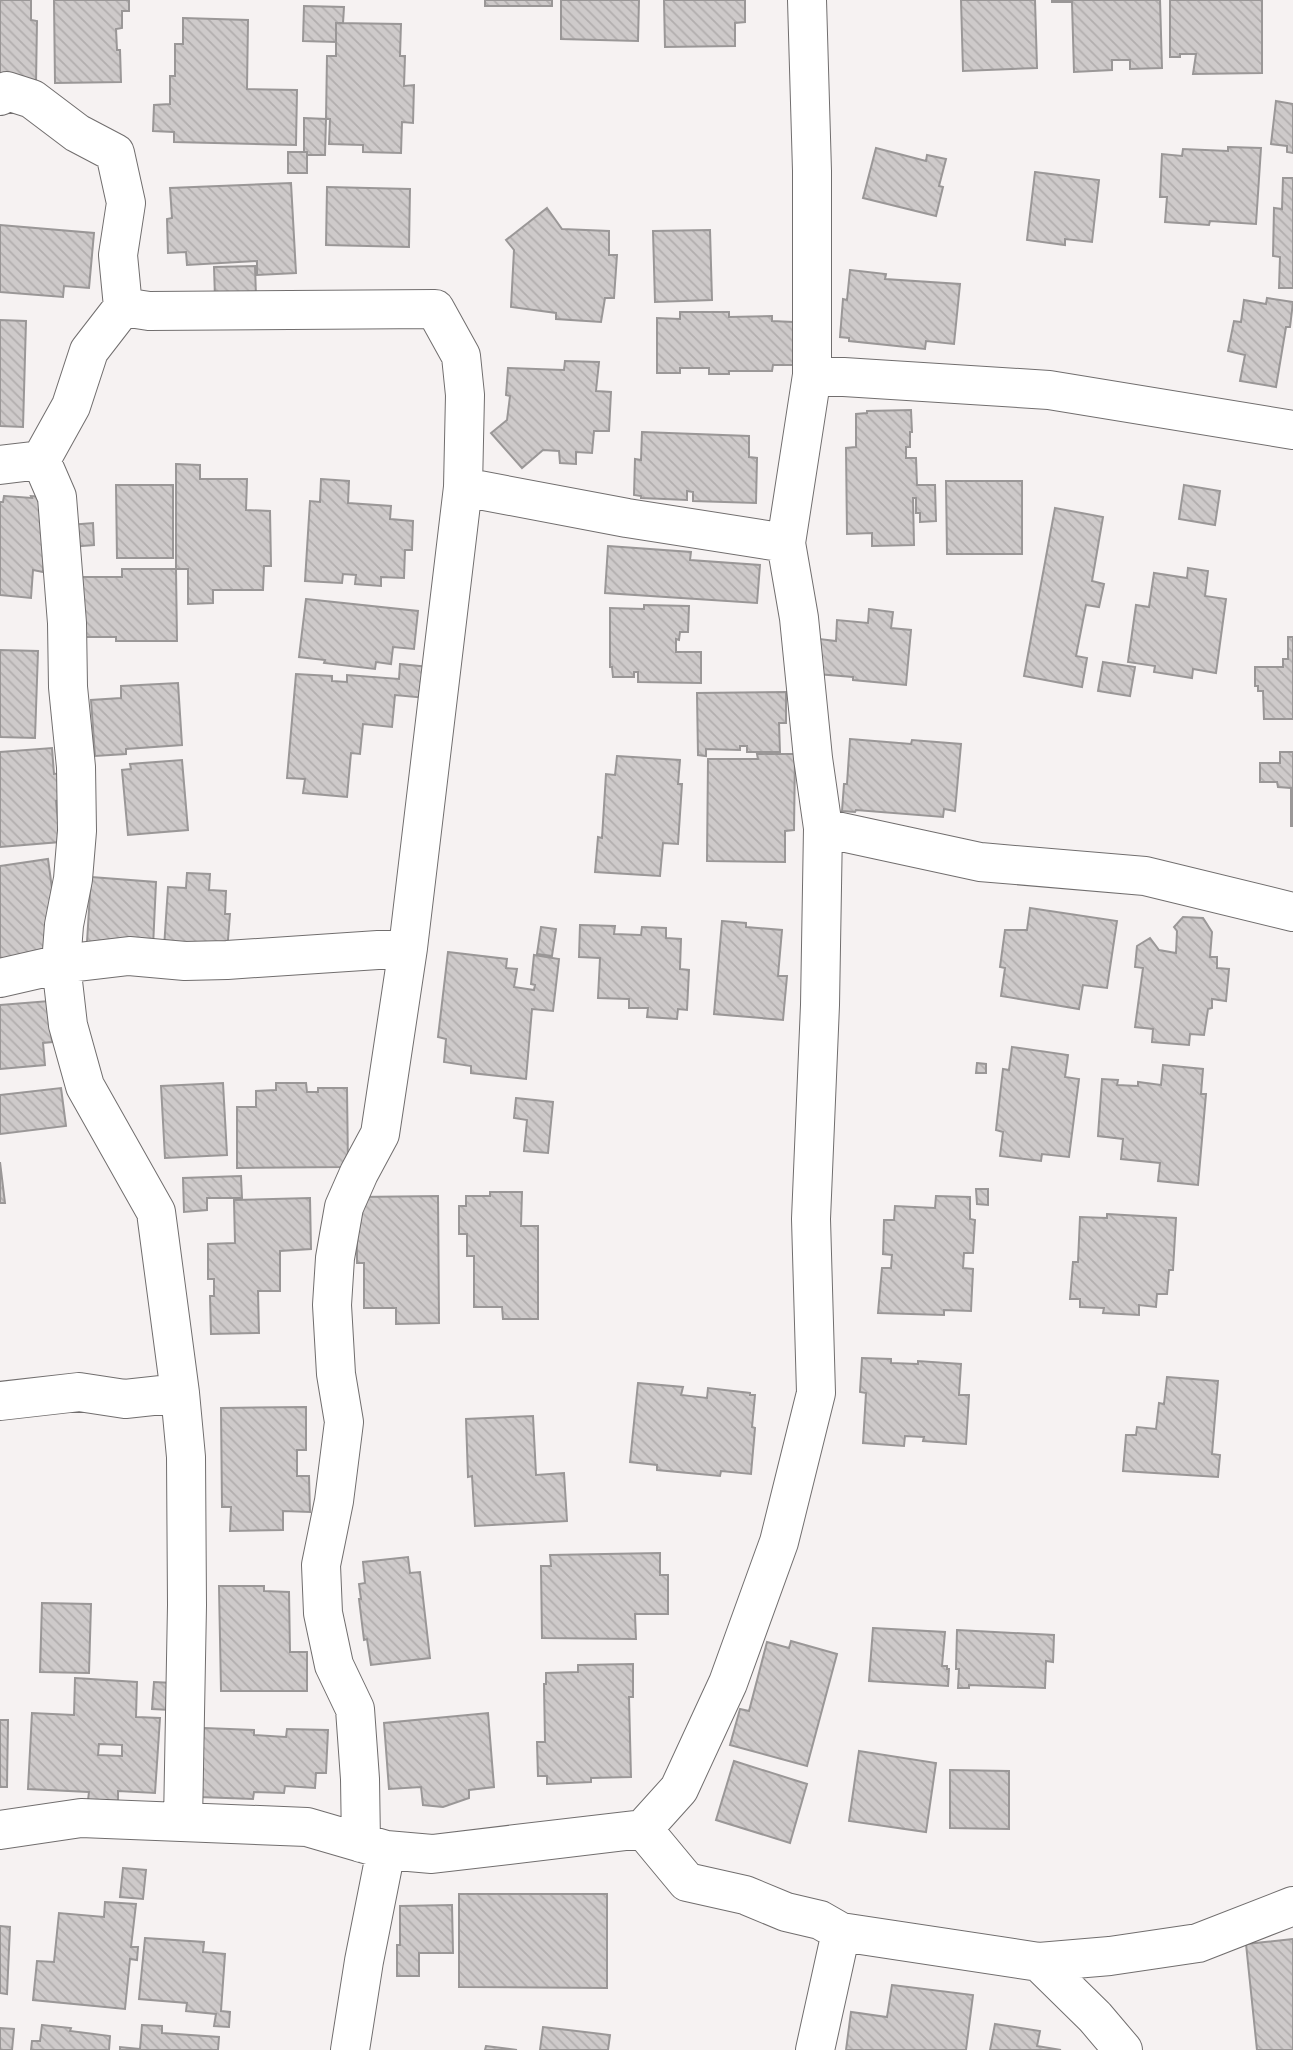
<svg xmlns="http://www.w3.org/2000/svg" width="1293" height="2050" font-family="'Source Sans 3',sans-serif">
<style>
.building{fill:url(#building-back-hatch);stroke:#9a9797;stroke-width:2;fill-rule:evenodd}
.lines{fill:none;stroke-linecap:round;stroke-linejoin:round}
.street-casing{stroke:#716e6e;stroke-width:40}
.street{stroke:#fff;stroke-width:38}
</style>
<defs>
<pattern id="building-back-hatch" width="6" height="6" patternUnits="userSpaceOnUse" patternTransform="scale(1.75)"><rect width="6" height="6" fill="#cecaca"/><path d="M-1 5l2 2M0 0l6 6M5-1l2 2" fill="none" stroke="#b2aeae"/></pattern>
</defs>
<rect width="100%" height="100%" fill="#f6f2f2"/>
<path class="building" d="M0,0H31V20L37,21L36,84L0,83Z
M54,0H129V11H122V28L116,29L117,50H120L121,82L55,83Z
M485,0H552V6H485Z
M561,0H639L638,41L561,39Z
M664,0H745V22L735,23V46L665,47Z
M961,0H1035L1037,68L963,71Z
M1052,0H1160L1162,68L1130,69V60H1112V70L1074,72L1072,2H1052Z
M1170,0H1262V73L1193,74L1196,54H1180V57H1170Z
M304,6L344,7L343,23H336V42L303,41Z
M183,18L248,20L247,89L297,90L296,145L174,142V132L153,131L154,105L170,104V76H175V44H183Z
M336,23L401,24L400,56H405L404,86L414,85L413,123L402,122L401,153L363,152V145L329,144L330,119H326L327,56H336Z
M1276,101L1293,104V153L1287,152V146L1271,144Z
M304,118L326,119L325,155H307V152H304Z
M1228,147L1261,148L1256,224L1210,221L1209,225L1165,222L1167,197H1160L1162,154L1182,156L1183,149L1228,151Z
M876,148L926,161L927,155L946,159L939,186L943,187L936,216L863,198Z
M288,152H307V173H288Z
M1035,172L1099,180L1092,242L1065,239V245L1027,240Z
M1283,178H1293V288H1279L1280,257L1273,256L1274,208L1282,209Z
M291,183L296,273L257,275V261L187,265L186,252L168,253L167,219L172,218L170,188Z
M327,187L410,189L409,247L326,245Z
M547,208L562,229L609,231V255H617L614,298H605L601,322L556,319V313L511,307L514,250L506,240Z
M0,225L94,233L89,288L64,286L63,297L0,292Z
M710,230L712,300L655,302L653,231Z
M255,266L256,296L215,298L214,267Z
M850,270L886,274L885,279L960,284L954,344L926,341L925,349L849,341V338L840,337L843,299L847,300Z
M1267,298L1293,302L1290,327H1286L1276,387L1240,381L1245,355L1228,351L1234,321L1241,322L1244,300L1266,304Z
M680,312H729V317L772,316V321L793,322V365H773L772,371H729V374H709V368H680V373H657V318L680,319Z
M0,320L26,321L23,427L0,426Z
M565,361L599,362L596,391L611,392L609,431H594L592,453L576,452V464L560,463L559,451L543,450L522,468L491,433L507,420L510,396L506,395L508,368L564,370Z
M911,410L912,432H910V447H906V458H916L917,485H935L936,521L920,522V513H916V498H913L914,545L872,546V533L847,534L846,448L856,447V414L867,413V411Z
M642,432L749,436V457L757,458L756,503L693,501V492L687,491V500L641,498V496L634,495L635,459L641,460Z
M176,464L200,465V479H247L246,510L270,511L271,566H264L263,590H213V603L188,604V569H176Z
M321,479L349,481L348,503L391,506L390,519L413,521L412,550H405L404,578L381,577V586L355,584L356,575L343,574L342,583L305,581L310,501L320,502Z
M946,481H1022V554H947Z
M116,485H173V558H117Z
M1184,485L1220,491L1215,525L1179,519Z
M4,496L32,498L31,496L49,497L43,572L33,570L31,598L0,595V502H3Z
M1055,508L1103,517L1092,581L1104,584L1099,607L1086,605L1076,656L1087,658L1082,687L1024,676Z
M93,523L94,545L70,547L69,525Z
M608,546L691,552L690,560L760,565L757,603L605,593Z
M1188,568L1208,571L1205,596L1226,599L1216,673L1193,669L1192,678L1154,672L1155,666L1128,662L1136,605L1149,607L1154,573L1187,578Z
M122,569H176L177,641H116V637H80L79,577H122Z
M306,599L418,611L414,649L393,647L391,664L376,662L375,669L324,663L325,660L299,657Z
M644,605L689,606L688,632H680L679,640L676,639V652H701V683L638,682V672H634V677H613L612,667H610V608L644,609Z
M869,609L893,612L891,628L911,630L906,685L853,680V677L817,674L820,639L836,641L837,620L868,623Z
M1288,637H1293V719H1264L1263,691H1258V686H1255V667H1283V659H1288Z
M0,650L38,651L35,738L0,737Z
M1103,662L1135,667L1130,696L1098,691Z
M400,664L429,667L426,698L395,695L392,727L363,724L360,754L351,753L347,797L303,793L305,779L287,778L296,674L332,676V681L347,682V675L399,679Z
M178,683L182,745L126,749V754L95,756L91,700L121,698V686Z
M786,692V723H779L780,752H747V746H740V750L706,749V756L698,755L697,693Z
M850,739L911,744L912,740L961,744L955,811L944,809L943,817L856,810L855,812L842,811L844,784H847Z
M52,748L54,774L64,773L66,800L56,801L60,842L0,847V752Z
M1280,752H1293V826H1291V788L1278,787L1277,782H1260V763H1280Z
M757,754H795L794,830L785,831V862L707,861L708,759H758Z
M617,756L680,760L678,784H682L678,844L663,843L660,876L595,872L598,837L602,838L606,774L615,775Z
M182,760L188,830L128,835L122,770L131,769L130,764Z
M48,859L57,925L54,952L0,959V866Z
M187,873L210,874L209,890L226,891L225,914H230L227,952L164,948L168,887L186,888Z
M91,877L156,882L153,947L87,942Z
M1030,908L1117,921L1107,988L1083,985L1079,1009L1001,996L1005,968L1000,967L1005,930H1027Z
M1183,917L1203,918L1212,932L1210,957H1217V968L1229,969L1226,1001L1212,999V1008L1208,1009L1204,1035L1190,1034L1189,1045L1152,1042L1153,1029L1135,1027L1143,968L1135,967L1137,946L1150,938L1159,950L1176,953L1177,931L1174,927Z
M722,921L746,923V927L782,930L778,976H787L783,1020L714,1014Z
M580,925L615,926L614,934L641,935L642,927L666,928V938L681,939L680,969L689,970L687,1010L678,1009L677,1019L647,1017L648,1008H629V999L598,998L600,958L579,957Z
M541,927L556,929L552,956L537,954Z
M448,952L507,959L506,968L517,969L514,987L534,990L535,985L531,984L534,955L559,959L553,1011L532,1009L526,1079L471,1073V1066L444,1062L446,1039L438,1037Z
M49,1001L52,1042L43,1043L45,1065L0,1069V1005Z
M1012,1047L1068,1055L1065,1077L1079,1079L1069,1157L1042,1154L1041,1161L1000,1156L1003,1132L996,1130L1003,1069L1009,1070Z
M977,1063L986,1064V1073H976Z
M1163,1065L1203,1069L1201,1094H1206L1198,1185L1158,1181L1160,1163L1121,1159L1123,1139L1098,1136L1102,1079L1118,1080L1117,1085L1138,1086V1082L1161,1085Z
M223,1083L227,1155L165,1158L161,1086Z
M276,1083H306L307,1092H318V1088H347L348,1167L237,1168V1107H256V1091L276,1090Z
M61,1088L66,1126L0,1134V1095Z
M516,1098L553,1102L548,1153L524,1151L527,1120L514,1118Z
M0,1162L5,1203H0Z
M241,1176L242,1198H207V1210L184,1212L183,1178Z
M976,1189H988V1205L977,1204Z
M490,1192H522L521,1226H538V1319H503L502,1307H474V1256H467V1234H459V1206H466V1196H490Z
M438,1196L439,1323L396,1324V1308H364V1263H357V1197Z
M936,1196L970,1197V1219L975,1220L973,1253H964L963,1268L973,1269L971,1311L944,1310V1315L878,1313L882,1268H891L892,1255L883,1254L884,1220H894L895,1206L935,1208Z
M310,1198L311,1249L280,1251V1291H258L259,1333L211,1334L210,1296H214V1279H208V1244L235,1243L234,1200Z
M1107,1214L1176,1218L1173,1270H1169L1167,1294H1157L1156,1307L1139,1305V1315L1103,1313L1104,1308L1080,1307V1299H1070L1073,1262H1078L1080,1217L1107,1218Z
M862,1358L891,1359V1363L918,1364V1361L961,1364L959,1395H969L966,1444L923,1441L924,1437L905,1436L904,1446L863,1443L866,1393L860,1392Z
M1167,1377L1218,1381L1212,1454L1220,1455L1218,1477L1123,1471L1126,1435H1136L1137,1427L1156,1429L1159,1403L1164,1404Z
M638,1383L683,1387L681,1395L707,1398L708,1388L750,1393V1395H755L752,1427L755,1428L751,1474L721,1471L720,1476L657,1470V1465L630,1462Z
M306,1407V1450H297V1476H309L310,1512L283,1511V1530L230,1531L231,1507H222L221,1408Z
M533,1416L536,1475L564,1473L567,1521L475,1526L472,1476L468,1477L466,1419Z
M660,1553V1575H668V1614H635L636,1639L542,1638L541,1566H551L550,1555Z
M408,1557L410,1573L420,1572L430,1658L371,1665L367,1639L364,1640L359,1599H361L359,1584L365,1583L363,1562Z
M219,1586H264V1591L289,1592L290,1652H307V1691H221Z
M42,1603L91,1604L89,1673L40,1672Z
M873,1628L945,1632L942,1666H947V1669H949L948,1686L869,1681Z
M957,1630L1054,1635L1053,1662L1046,1661L1045,1688L969,1685V1688H958L959,1669H956Z
M791,1641L837,1654L807,1766L730,1745L740,1709L749,1711L767,1642L789,1648Z
M633,1664V1697H629L631,1777L591,1778V1782L547,1784V1776H538L537,1742H545L544,1684H546V1673L578,1672V1665Z
M75,1678L137,1682L136,1717L160,1718L155,1793L118,1791V1802L88,1800L89,1792L28,1789L32,1713L74,1715ZM99,1744L122,1745V1756L98,1755Z
M154,1682L173,1683L171,1710L152,1709Z
M488,1713L494,1787L469,1790V1798L443,1807L423,1805L421,1787L389,1789L384,1723Z
M0,1720H8L7,1787H0Z
M204,1728L254,1730V1735L286,1737L287,1729L328,1730L326,1773H316L315,1788L285,1786L284,1793L254,1792L253,1799L199,1797Z
M859,1751L936,1763L926,1832L849,1821Z
M734,1761L807,1784L790,1843L716,1820Z
M950,1770L1009,1771V1829L950,1828Z
M123,1868L146,1870L143,1899L120,1897Z
M459,1894H607V1988L459,1987Z
M105,1902L136,1904L131,1947H138L137,1960L130,1959L125,2009L33,2000L37,1961L54,1962L59,1913L104,1917Z
M452,1905L453,1953H419V1976H397V1945H400V1906Z
M0,1926L10,1927L7,1994L0,1993Z
M145,1938L204,1942L203,1952L225,1954L221,2011L230,2012L229,2027L214,2026L216,2014L186,2011L187,2003L139,1999Z
M1293,1939V2050H1257L1246,1944Z
M892,1985L973,1995L966,2050H846L851,2012L887,2017Z
M995,2024L1040,2031L1037,2046L1061,2050H990Z
M42,2025L71,2028L70,2031L110,2036L109,2050H31L32,2041H40Z
M142,2025L162,2026V2033L219,2037L218,2050H120V2047L140,2049Z
M543,2027L610,2035L608,2050H540Z
M0,2028L14,2029L12,2050H0Z
M486,2046L517,2050H485Z"/>
<g class="lines">
<defs>
<path id="street" d="M807,0L812,171V375L786,543L799,618L813,758L823,828L820,1005L811,1219L816,1393L779,1542L728,1683L679,1789L643,1829L687,1882L745,1895L786,1912L820,1920L841,1932L1039,1962L1110,1956L1198,1943L1293,1906
M0,96L7,91L32,99L77,133L115,153L126,203L118,255L123,307L149,311L435,309L461,356L465,395L463,487L408,948L380,1134L359,1173L344,1207L335,1258L332,1305L336,1374L344,1422L334,1501L321,1565L323,1613L334,1665L355,1709L360,1779L361,1843
M812,375L1049,390L1293,430
M41,460L57,497L67,623L68,687L76,767L77,831L73,879L64,925L61,964L68,1025L85,1086L156,1212L180,1393L186,1457L187,1605L183,1822
M0,465L41,460L71,406L89,351L123,307
M463,487L627,518L786,543
M823,828L980,862L1145,876L1293,912
M0,978L61,964L129,956L185,961L227,960L408,948
M0,1401L79,1392L125,1399L180,1393
M0,1830L81,1818L307,1827L386,1850L432,1854L643,1829
M1039,1962L1095,2017L1123,2050
M350,2050L364,1961L386,1850
M815,2050L841,1932"/>
</defs>
<use href="#street" class="street-casing"/>
<use href="#street" class="street"/>
</g>
</svg>
